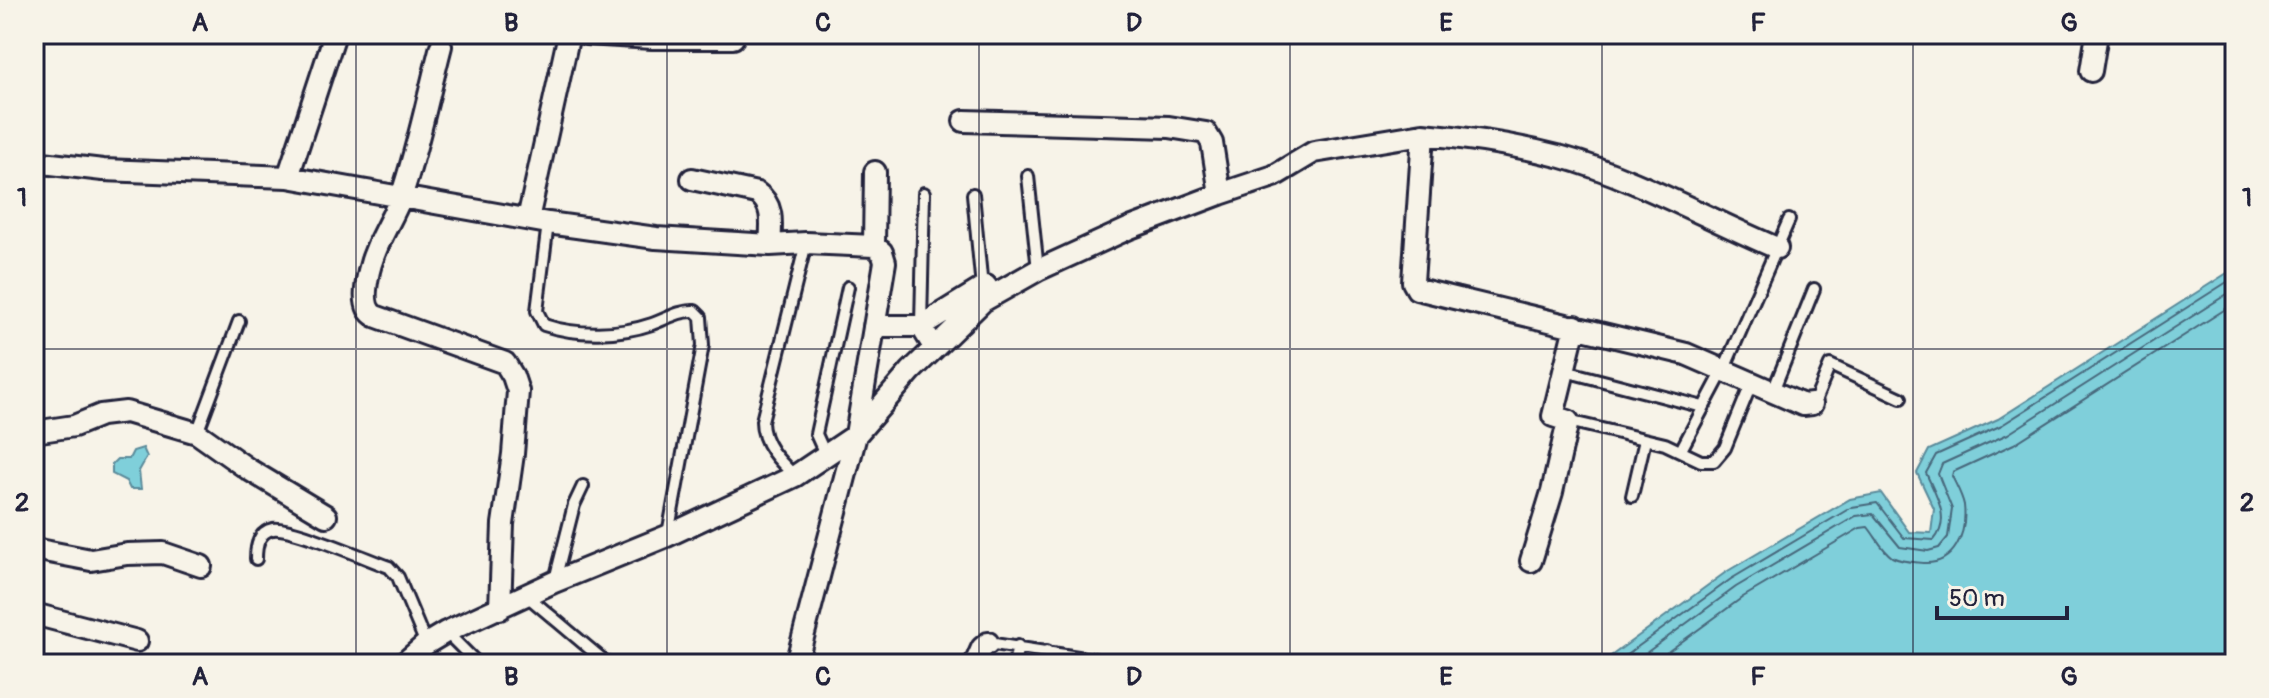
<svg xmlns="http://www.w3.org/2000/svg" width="2269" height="698" font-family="Pangolin,sans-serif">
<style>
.water{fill:#7fcfda;stroke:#5a8a9a;stroke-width:2}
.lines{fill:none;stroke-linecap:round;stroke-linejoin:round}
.shore{stroke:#47677b;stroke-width:2}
.lane-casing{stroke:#22223b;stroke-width:16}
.street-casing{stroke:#22223b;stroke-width:26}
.lane{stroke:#f7f3e8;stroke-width:10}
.street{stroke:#f7f3e8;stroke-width:20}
.grid{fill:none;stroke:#22223b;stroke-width:2;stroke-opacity:0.55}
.neatline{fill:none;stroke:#22223b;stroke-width:3}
.grid-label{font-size:26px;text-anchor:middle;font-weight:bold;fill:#22223b}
</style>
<rect width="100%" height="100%" fill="#f7f3e8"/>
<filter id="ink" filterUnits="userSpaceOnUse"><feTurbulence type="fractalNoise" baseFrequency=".0125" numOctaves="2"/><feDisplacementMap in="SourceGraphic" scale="16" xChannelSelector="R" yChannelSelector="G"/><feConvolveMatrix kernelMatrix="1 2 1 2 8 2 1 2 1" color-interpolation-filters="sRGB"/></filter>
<g filter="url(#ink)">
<path class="water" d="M2235,268V664H1600L1726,572L1850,499L1881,493L1909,532L1931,533L1934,509L1917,473L1929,450L1998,419Z
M143,448L147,457L139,471L141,489H130L126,481L112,474V464L117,459H129L133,451Z"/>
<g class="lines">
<path class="shore" d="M1614,664L1731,579L1852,507L1877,503L1904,538L1934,540C1952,519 1935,494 1926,473L1936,455L2002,425L2235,277
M1631,664L1736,587L1856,516L1873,514L1900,547L1928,551L1939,548L1948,537L1952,509L1938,474L1942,464L2008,434L2235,289
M1651,664L1743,597L1860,528L1868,527C1876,537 1882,550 1892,557C1902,562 1913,562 1923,563C1955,565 1967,533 1964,505C1962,495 1956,485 1952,476L1953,472L2014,444L2235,303"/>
<defs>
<path id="lane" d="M1028,176L1038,270
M973,194L982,288
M548,223L537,311L544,325C577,336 620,335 652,324C666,319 680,310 695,311L701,317L703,345L668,534
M921,324L924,193
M1565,371L1703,407
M1773,391L1814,289
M1812,404L1815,401L1830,365L1901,398
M1568,421L1665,444L1701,461H1714L1725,448L1752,382
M197,433L239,321
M1681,450L1724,369L1789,220
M825,454L816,434L848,287
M795,476C779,461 762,444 762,421L806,243
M1632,496L1645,440
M256,559C256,546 258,532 273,529C291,526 367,559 389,567L398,577L426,644
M555,580L574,505L583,486
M526,595L608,664
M446,632L478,664
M988,643L1123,664
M1014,664L1018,646
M1044,664L1047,651"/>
<path id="street" d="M586,34L652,38H733
M441,46C428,96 418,148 401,197C391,222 375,244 369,271C366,285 361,308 375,316L505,363L513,376L518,391L513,454L503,524L500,609
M2091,71L2097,34
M964,121L1169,127L1206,133L1212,143L1220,194
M1423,134C1470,138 1516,145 1562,157C1634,177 1708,219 1777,248
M34,162L103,170L288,177L548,223L656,238L770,245L806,243L874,246L882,252L885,262L856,435L796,664
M288,177L335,34
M692,179L757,193C775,205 771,226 770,245
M528,219L569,34
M874,246L875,172
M874,326H921
M934,347L921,326L986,286
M34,432L74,426L101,415L126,412L197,433L248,469L326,516
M34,549L91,560L127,554L163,553L201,566
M1531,561L1552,492L1568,421L1553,416L1575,326
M34,614L137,641
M403,664L426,644L446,632L554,582L667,536L795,476L856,435L911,371L983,301L1038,270L1130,228L1220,194L1274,176L1314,152L1423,134L1413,282L1417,289L1686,354L1803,405L1812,404
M975,664L982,648L988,643"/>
</defs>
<use href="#lane" class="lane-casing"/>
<use href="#street" class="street-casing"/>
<use href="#lane" class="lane"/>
<use href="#street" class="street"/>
</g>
</g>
<path class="grid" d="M356,34V664M667,34V664M979,34V664M1290,34V664M1602,34V664M1913,34V664M34,349H2235"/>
<rect width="2269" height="698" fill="none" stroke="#f7f3e8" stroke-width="88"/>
<path d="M1937 606v12h130v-12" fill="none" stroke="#22223b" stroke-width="4"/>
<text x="1949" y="606" font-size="24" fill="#22223b" stroke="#f7f3e8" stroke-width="6" paint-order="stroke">50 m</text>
<rect x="44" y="44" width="2181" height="610" class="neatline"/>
<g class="grid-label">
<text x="200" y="31">A</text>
<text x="511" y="31">B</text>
<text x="823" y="31">C</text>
<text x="1134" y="31">D</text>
<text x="1446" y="31">E</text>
<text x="1758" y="31">F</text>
<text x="2069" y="31">G</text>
<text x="22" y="206">1</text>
<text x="2247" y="206">1</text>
<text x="22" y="511">2</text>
<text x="2247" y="511">2</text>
<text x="200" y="685">A</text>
<text x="511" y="685">B</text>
<text x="823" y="685">C</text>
<text x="1134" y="685">D</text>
<text x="1446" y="685">E</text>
<text x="1758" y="685">F</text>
<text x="2069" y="685">G</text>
</g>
</svg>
